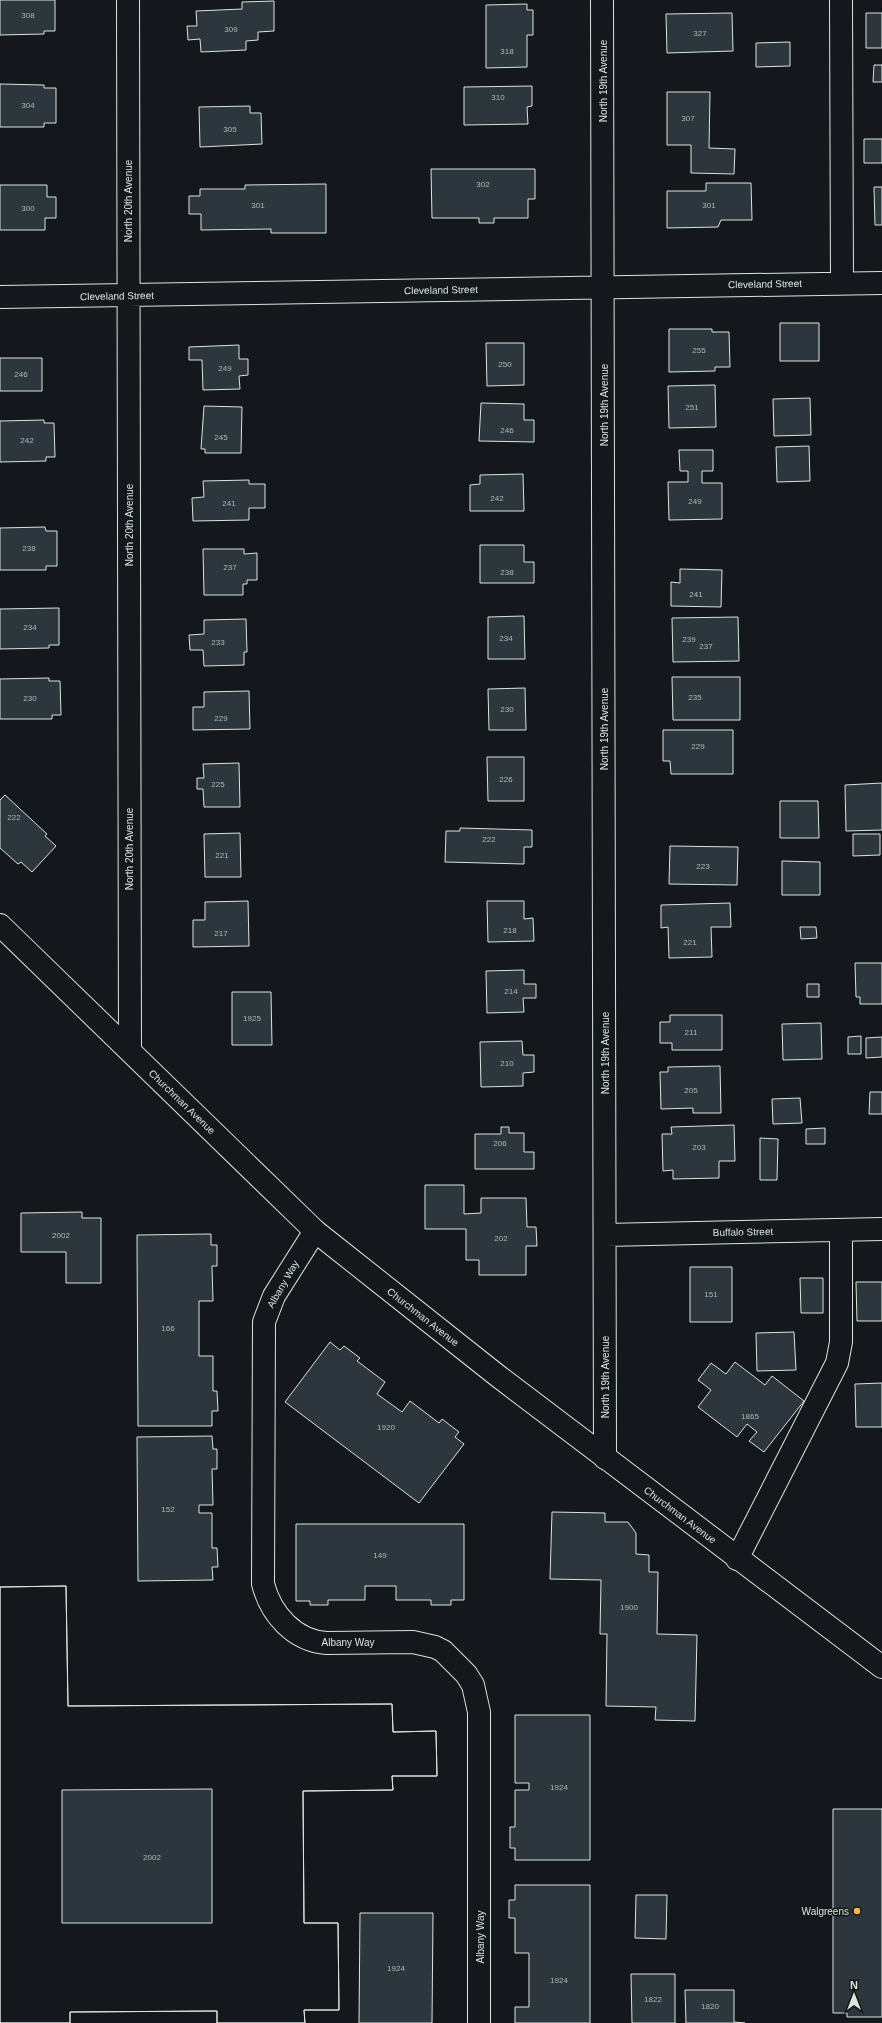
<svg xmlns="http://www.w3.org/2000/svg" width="882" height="2023" font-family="Helvetica,sans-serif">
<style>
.building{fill:#2c363c;stroke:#d8e6dc;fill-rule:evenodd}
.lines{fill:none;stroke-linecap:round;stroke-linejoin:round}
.minor-casing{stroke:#d8e6dc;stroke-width:24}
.major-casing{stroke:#d8e6dc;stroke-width:24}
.minor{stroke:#14181c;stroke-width:22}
.major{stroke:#14181c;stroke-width:22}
.poi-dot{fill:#ffb74d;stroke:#14181c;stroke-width:1.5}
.labels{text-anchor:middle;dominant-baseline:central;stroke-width:3;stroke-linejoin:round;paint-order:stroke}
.number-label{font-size:8px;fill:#adbab4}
.street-label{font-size:10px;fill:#d8e6dc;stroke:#14181c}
.poi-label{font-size:10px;fill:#d8e6dc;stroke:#14181c;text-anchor:end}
</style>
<rect width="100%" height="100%" fill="#14181c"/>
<path class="building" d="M0,0H55V31H44V34L0,35Z
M274,1V31L258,32V40L246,41V50L201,52L200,39L188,40L187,26H197L196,11L242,9V2Z
M527,4V10H533V35H527V67L486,68V5Z
M732,13L733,51L667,53L666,14Z
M866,13H882V48H866Z
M790,42V66L756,67V43Z
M874,65H882V82H873Z
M0,84L44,85V88H56V123H44V127H0Z
M532,86V106L527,107L528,124L464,125V87Z
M667,92H710L709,148L735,149L734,174L691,173V145H667Z
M250,106V113H261L262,144L200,147L199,107Z
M864,139H882V163H864Z
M431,169H535V199H528V218H494V223H479V218H432Z
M706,183H751L752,220H721L718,227L667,228V191H706Z
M326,184V233H271V229L201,230V214H189V196H200V189H245V185Z
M0,185H47V197H56V218H45V230H0Z
M874,187H882V225H875Z
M780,323H819V361H780Z
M669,329H712V332H729L730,367H715V371L669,372Z
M486,343H524V385L487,386Z
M239,345V359H248V375L239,376L240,389L203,390L202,360H189V347Z
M0,358H42V391H0Z
M715,385L716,427L669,428L668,386Z
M810,398L811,435L774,436L773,399Z
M481,403L524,404V420H534V442L479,441Z
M204,406L242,407L241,453H205V449H201Z
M44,420V423H54L55,457H46V461L0,462V421Z
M809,446L810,481L777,482L776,447Z
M679,450H713V471H702V483H722V519L669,520L668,482H688V471H680Z
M523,474L524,511H470V485L480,484V475Z
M249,480V484H265V508H249V520L193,521L192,498L204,497L203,481Z
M45,527L46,531H57V566H46V570H0V528Z
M480,545H524V562H534V583H480Z
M203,549H244V554L257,553V580H247V584H243V595H204Z
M680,569L722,570L721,607L671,606V582L680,583Z
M59,608V645H49V648L0,649V609Z
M524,616L525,659H488V617Z
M738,617L739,661L673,662L672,618Z
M246,619L247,652H244V665L204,666L203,650H190L189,635L204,634V620Z
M672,677H740V720H673Z
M49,678V681H60L61,715H52V719H0V679Z
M525,688L526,730H489L488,689Z
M249,691L250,729L193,730V707H204V692Z
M663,730H733V774H671L670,761H663Z
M487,757H524V801H488Z
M239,763L240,807H204L203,789H197V778H204L203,764Z
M882,783V830L846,831L845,785Z
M5,795L47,834L45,836L56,846L32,872L21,862L18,864L0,848V800Z
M780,801H818L819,838H780Z
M460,828L532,830V847H524V864L445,862L446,831H460Z
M240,833L241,877H205L204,834Z
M853,834H880V855L853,856Z
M670,846L738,847L737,885L669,884Z
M782,861L820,862V895H782Z
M248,901L249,946L193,947V920H205V902Z
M487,901H524V919L533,918L534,941L488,942Z
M730,903L731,927H711L712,957L669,958L668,927L661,928V905Z
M800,927H816L817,938L801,939Z
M855,963H882V1004H860V997H856Z
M524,970V984H536V998H523L524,1012L487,1013L486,971Z
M807,984H819V997H807Z
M232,992H271L272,1045H232Z
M670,1015H722V1050H672V1043H660V1022H670Z
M821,1023L822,1059L783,1060L782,1024Z
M861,1036V1054H848V1037Z
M882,1037V1057L866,1058V1038Z
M522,1041L523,1055H534V1072L523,1073V1086L481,1087L480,1042Z
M720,1066L721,1113H693V1108L661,1109L660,1072H668V1067Z
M870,1092H882V1114H869Z
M800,1098L802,1123L773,1124L772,1099Z
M734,1125L735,1161H719V1178L673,1179V1170L663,1171L662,1134H672L671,1127Z
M501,1127H509V1133H524V1152H534V1169H475V1134H501Z
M825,1128V1144H806V1129Z
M760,1138L778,1139L777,1180H760Z
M425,1185H464V1214L481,1213V1198H526L527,1227H536L537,1246H526V1275H479V1260H466V1229H425Z
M82,1212V1218H101V1283H66V1252H21V1213Z
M211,1234V1245H217V1266H212L213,1301H199V1356H213V1391H217L218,1411H212V1426H138L137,1235Z
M690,1267H732V1322H690Z
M800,1278H823V1313H801Z
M856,1282H882V1321H857Z
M794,1332L796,1370L757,1371L756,1333Z
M330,1342L340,1350L344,1346L360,1358L357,1361L385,1382L377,1394L402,1412L410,1401L439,1423L442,1419L459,1432L455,1437L464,1444L419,1503L285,1402Z
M735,1362L765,1385L772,1376L804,1401L764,1452L749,1441L757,1432L747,1424L737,1437L698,1407L711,1390L698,1380L711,1363L726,1374Z
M882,1383V1427H856L855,1384Z
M212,1436L213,1449H217V1469H212L213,1505H199V1513H212V1548H217L218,1567H212L213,1580L138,1581L137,1437Z
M552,1512L605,1513V1522H628L636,1533V1554L649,1555V1572H658L657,1634L697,1635L695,1721L655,1720L656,1707L606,1706L607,1634H600L601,1580L550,1579Z
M296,1524H464V1600H451V1605H431V1600H396V1586H365V1600H328V1605H310V1601H296Z
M66,1586L68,1706L392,1704L393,1732L436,1731L437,1776H392L393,1790L303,1791L304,1923H338L339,2010H304L305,2023H217V2011L70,2012V2023H0V1587ZM212,1789V1923H62V1790Z
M66,1586L68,1706L392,1704L393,1732L436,1731L437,1776H392L393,1790L303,1791L304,1923H338L339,2010H304L305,2023H217V2011L70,2012V2023H0V1587Z
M515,1715H590V1860H515V1848H510V1827H515V1790H529V1783H515Z
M833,1809H882V2017H847V2013H833Z
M515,1885H590V2023H515V2007H529V1953H515V1918H509V1900H515Z
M636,1895H667L666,1939L635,1938Z
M360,1913H433L432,2023H359Z
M631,1974H675V2023H632Z
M685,1990H734V2022L745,2023H686Z"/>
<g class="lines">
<defs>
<path id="minor" d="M128,0L130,1050
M602,0L605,1458
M841,0L842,283
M0,297L882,283
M315,1231L274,1296L264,1322L263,1584C271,1614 294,1641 327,1643L413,1642L435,1647L443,1651L466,1674L473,1685L479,1712V2023
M605,1235L882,1229
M737,1559L837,1363L841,1342V1230"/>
<path id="major" d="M0,925L315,1231L498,1376L882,1667"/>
</defs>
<use href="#minor" class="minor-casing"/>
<use href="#major" class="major-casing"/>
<use href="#minor" class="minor"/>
<use href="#major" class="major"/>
</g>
<circle class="poi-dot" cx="857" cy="1911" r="4"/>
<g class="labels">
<g class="number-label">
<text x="28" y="15">308</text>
<text x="231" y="29">309</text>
<text x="700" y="33">327</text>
<text x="507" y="51">318</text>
<text x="498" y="97">310</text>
<text x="28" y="105">304</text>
<text x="688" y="118">307</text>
<text x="230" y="129">305</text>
<text x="483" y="184">302</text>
<text x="258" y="205">301</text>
<text x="709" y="205">301</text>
<text x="28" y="208">300</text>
<text x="699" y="350">255</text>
<text x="505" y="364">250</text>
<text x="225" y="368">249</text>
<text x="21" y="374">246</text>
<text x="692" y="407">251</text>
<text x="507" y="430">246</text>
<text x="221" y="437">245</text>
<text x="27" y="440">242</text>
<text x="497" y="498">242</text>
<text x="695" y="501">249</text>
<text x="229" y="503">241</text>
<text x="29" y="548">238</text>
<text x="230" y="567">237</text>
<text x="507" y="572">238</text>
<text x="696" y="594">241</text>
<text x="30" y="627">234</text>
<text x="506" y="638">234</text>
<text x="689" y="639">239</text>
<text x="218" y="642">233</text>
<text x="706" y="646">237</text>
<text x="695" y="697">235</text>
<text x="30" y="698">230</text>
<text x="507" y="709">230</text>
<text x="221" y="718">229</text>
<text x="698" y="746">229</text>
<text x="506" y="779">226</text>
<text x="218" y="784">225</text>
<text x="14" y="817">222</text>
<text x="489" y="839">222</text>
<text x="222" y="855">221</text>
<text x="703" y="866">223</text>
<text x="510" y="930">218</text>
<text x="221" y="933">217</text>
<text x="690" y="942">221</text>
<text x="511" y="991">214</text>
<text x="252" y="1018">1925</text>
<text x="691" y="1032">211</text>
<text x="507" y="1063">210</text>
<text x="691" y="1090">205</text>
<text x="500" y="1143">206</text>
<text x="699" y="1147">203</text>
<text x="61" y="1235">2002</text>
<text x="501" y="1238">202</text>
<text x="711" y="1294">151</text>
<text x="168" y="1328">166</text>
<text x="750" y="1416">1865</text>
<text x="386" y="1427">1920</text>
<text x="168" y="1509">152</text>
<text x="380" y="1555">149</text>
<text x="629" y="1607">1900</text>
<text x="559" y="1787">1924</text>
<text x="152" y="1857">2002</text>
<text x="396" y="1968">1924</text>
<text x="559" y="1980">1924</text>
<text x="653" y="1999">1822</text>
<text x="710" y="2006">1820</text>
</g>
<g class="street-label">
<text transform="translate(603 81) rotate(-90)">North 19th Avenue</text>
<text transform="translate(128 201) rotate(-90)">North 20th Avenue</text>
<text transform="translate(765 284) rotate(-1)">Cleveland Street</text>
<text transform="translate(441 290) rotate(-1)">Cleveland Street</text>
<text transform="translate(117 296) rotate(-1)">Cleveland Street</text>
<text transform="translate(604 405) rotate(-90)">North 19th Avenue</text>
<text transform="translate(129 525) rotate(-90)">North 20th Avenue</text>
<text transform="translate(604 729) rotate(-90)">North 19th Avenue</text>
<text transform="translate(129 849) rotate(-90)">North 20th Avenue</text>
<text transform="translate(605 1053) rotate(-90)">North 19th Avenue</text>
<text transform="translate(182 1102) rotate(44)">Churchman Avenue</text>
<text transform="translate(743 1232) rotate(-1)">Buffalo Street</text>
<text transform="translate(283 1284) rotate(-60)">Albany Way</text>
<text transform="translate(423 1317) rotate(38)">Churchman Avenue</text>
<text transform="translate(605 1377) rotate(-90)">North 19th Avenue</text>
<text transform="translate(680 1515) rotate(37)">Churchman Avenue</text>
<text x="348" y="1642">Albany Way</text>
<text transform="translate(480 1937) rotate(-90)">Albany Way</text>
</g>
<g class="poi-label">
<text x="849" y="1911">Walgreens</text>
</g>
</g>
<g transform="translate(854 1995)" stroke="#14181c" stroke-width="3" paint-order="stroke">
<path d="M0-3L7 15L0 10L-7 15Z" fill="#d8e6dc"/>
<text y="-6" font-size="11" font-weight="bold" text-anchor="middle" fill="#d8e6dc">N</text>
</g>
</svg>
